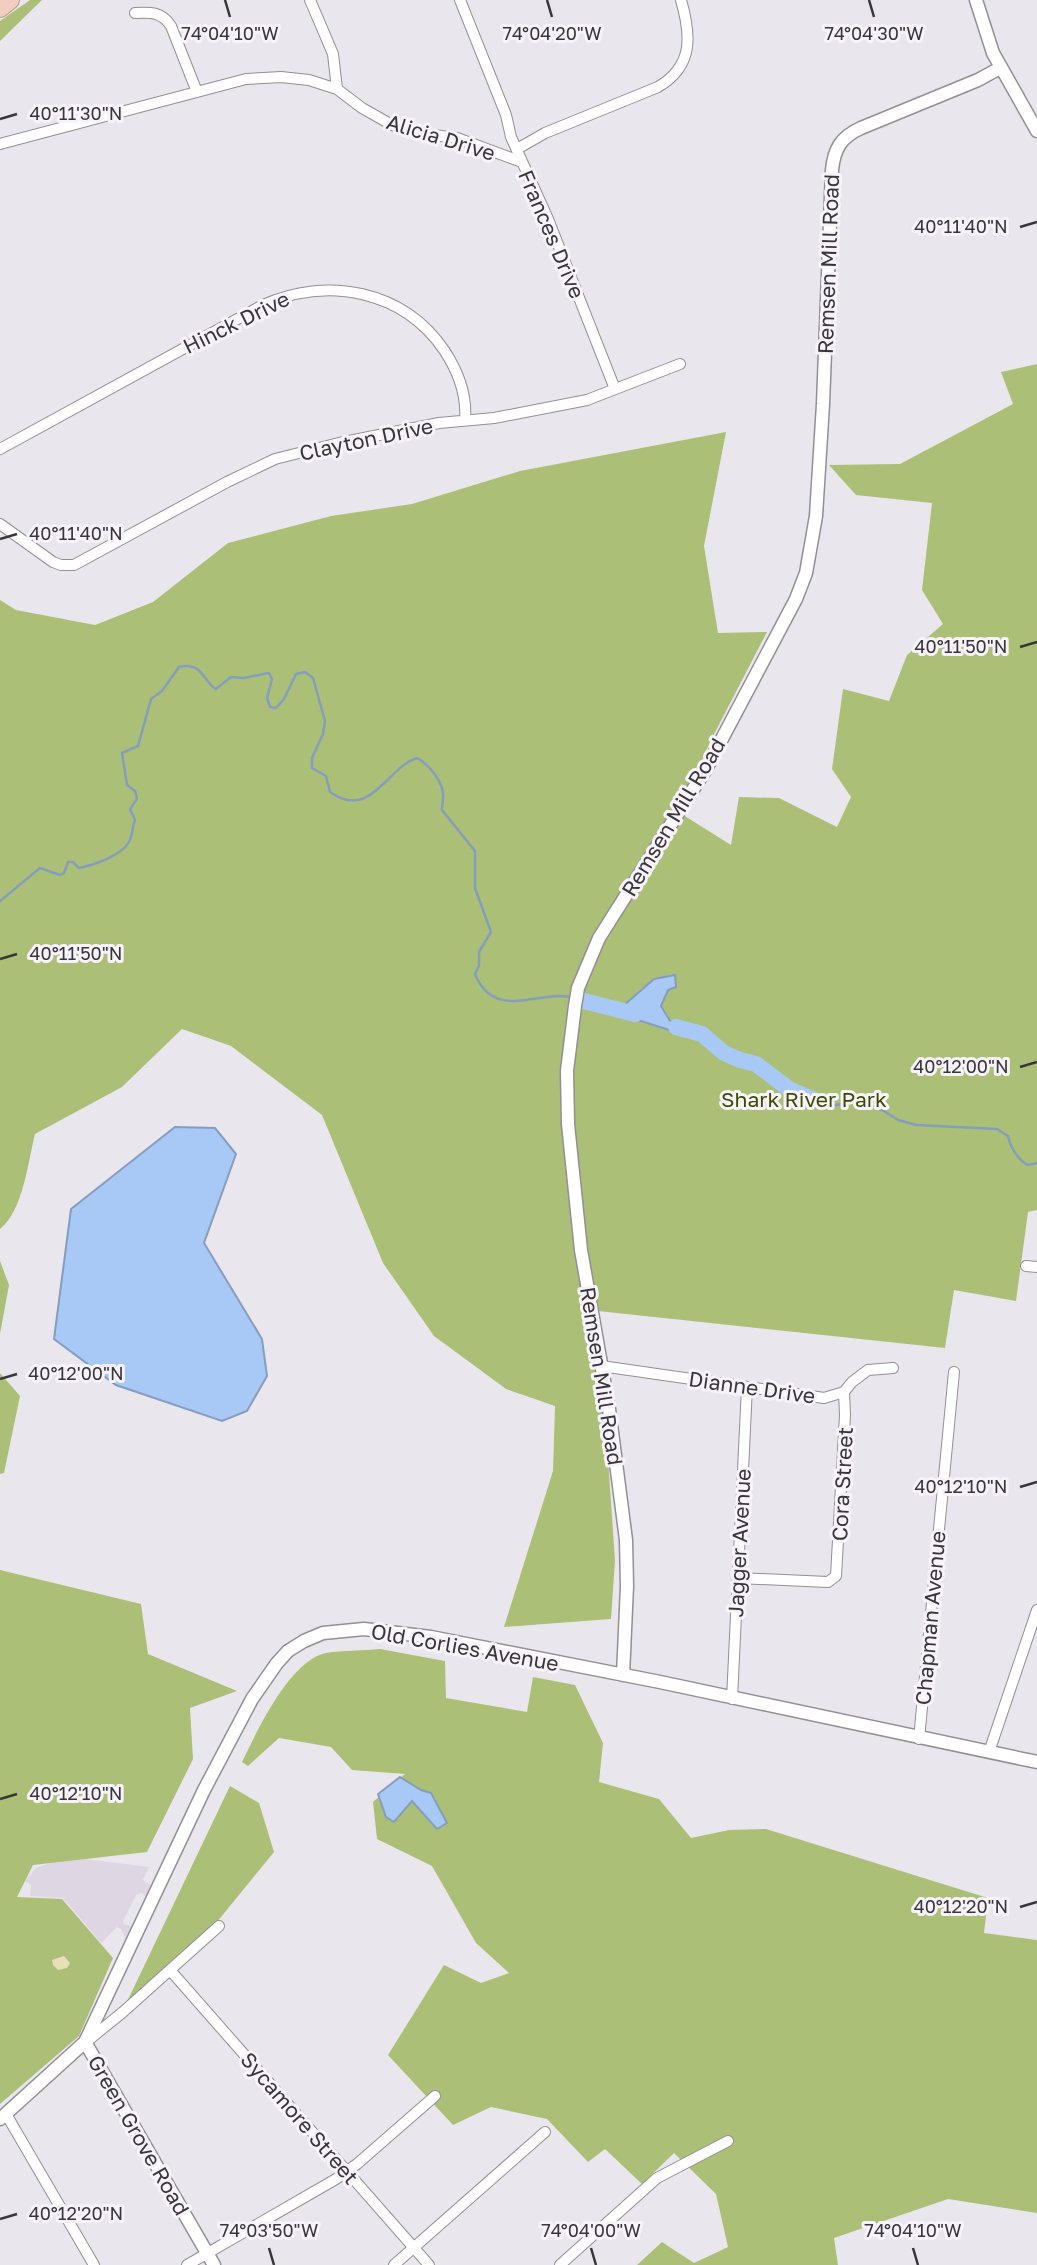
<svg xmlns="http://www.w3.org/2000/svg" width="1037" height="2265" font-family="'Golos Text',sans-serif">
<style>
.built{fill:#ded6e3}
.green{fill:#abc076}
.sand{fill:#e8deb9}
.water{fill:#a8c9f5;stroke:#869dbd;stroke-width:2}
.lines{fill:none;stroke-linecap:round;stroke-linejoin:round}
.stream{stroke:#869dbd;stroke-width:2.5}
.river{stroke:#a8c9f5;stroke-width:16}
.minor-casing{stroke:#938f95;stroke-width:12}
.tertiary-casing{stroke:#938f95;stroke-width:15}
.motorway-casing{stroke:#b29890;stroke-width:20}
.minor{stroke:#fff;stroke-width:10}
.tertiary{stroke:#fff;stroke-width:12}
.motorway{stroke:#f3cdbf;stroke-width:18}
.ticks{fill:none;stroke:#383639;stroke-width:2.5}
.labels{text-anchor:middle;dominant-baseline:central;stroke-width:6;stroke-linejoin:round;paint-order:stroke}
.street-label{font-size:21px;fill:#383639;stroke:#f8f3fa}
.park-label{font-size:21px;fill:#3b4a03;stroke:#f8f3fa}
.ticks-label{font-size:18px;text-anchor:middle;fill:#383639;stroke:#f8f3fa;stroke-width:6;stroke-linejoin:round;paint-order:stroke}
</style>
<rect width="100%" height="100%" fill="#eae6ed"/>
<path class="built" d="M68,1857L149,1867L143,1880L152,1886L148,1899L142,1893L136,1895L123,1921L124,1924L133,1927L126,1940L122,1930L117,1927L101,1943L63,1898L30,1896L31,1885L25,1881L36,1868Z"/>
<path class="green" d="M30,0H42L0,41V21Z
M1037,364V1210L1028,1212L1016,1301L954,1290L945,1348L598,1311L615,1561L611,1619L504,1627L553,1471L555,1406L506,1389L434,1336L383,1263L322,1115L231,1046L182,1029L122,1087L35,1134C28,1162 23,1211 0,1229V600L16,610L95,625L153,602L228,543L331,516L412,504L520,471L726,432L704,546L718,633L767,632L710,742L680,813L731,845L739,797L779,798L837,827L851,797L832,769L843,689L889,701L907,655L943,624L922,590L932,503L856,495L829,465L900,464L1013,404L1001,372Z
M0,1261L9,1285L0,1334Z
M0,1373L20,1396L4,1473L0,1474Z
M0,1570L141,1604L148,1654L237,1691L190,1708L193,1759L147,1852L33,1865L17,1897L62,1899L113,1958L79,2036L0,2104Z
M380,1649L445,1661L446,1698L527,1712L533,1677L575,1685L603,1743L599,1782L659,1799L691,1838L729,1830L766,1829L988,1898L984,1933L1037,1940V2213L948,2199L834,2238L838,2265H637L662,2242L694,2263L728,2247L716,2194L674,2153L642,2184L605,2149L588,2162L547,2119L491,2107L453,2125L388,2055L444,1965L481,1983L509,1973L476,1943L432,1866L377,1839L373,1802L405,1774L352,1770L331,1747L279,1738L248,1766L242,1762C257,1731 290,1660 326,1653C343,1650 363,1651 380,1649Z
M230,1786L259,1803L274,1852L208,1933L125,2006Z"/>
<path class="sand" d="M64,1956L70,1963L67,1968L58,1970L53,1965L52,1960Z"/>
<path class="water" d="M675,975L676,987L668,990L661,1006L670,1021L682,1024L695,1031L691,1037L616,1013L614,1008L623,1006L654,979Z
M175,1127L215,1128L236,1154L204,1243L262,1339L267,1376L247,1411L222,1421L116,1385L54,1339L71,1209Z
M400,1777L421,1790L431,1793L447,1823L437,1829L412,1801L394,1822L386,1817L378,1794Z"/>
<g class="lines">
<path class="stream" d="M0,901L40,868L60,875L64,873L68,862H73L79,868C94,865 121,856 129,842C133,835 132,827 135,820L130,809L137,799L135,791L127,785L122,753L138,746L151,699L162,691L179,667C203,661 203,682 216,689L231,677L244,678L269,673L272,679L267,698L270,707L276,708L284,699L296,674L305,672L313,678L325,721L323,734L312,758V768L326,776L330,792C371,821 386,768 417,758C429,764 445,784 443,798C443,802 442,806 442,810L475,851V888L491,932L479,952V966L475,974C495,1023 541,988 574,998
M695,1031L742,1060L766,1072L791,1091L830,1106L860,1101L884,1111L898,1120L917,1125L997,1129L1008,1136C1010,1147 1019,1161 1028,1165L1037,1163"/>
<path class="river" d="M580,1000L635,1014
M676,1027L702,1034L724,1053L740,1060L756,1064L789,1089L817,1101"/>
<defs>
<path id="minor" d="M310,0L333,54L337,89
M460,0L506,115L511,137L548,219L615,389
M135,13C151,12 162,12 171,26L197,92
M0,144L246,79L281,77L309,80L337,89L362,108L392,125L418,133L457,138L522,162
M517,149L545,133L658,87C694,66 691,35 681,0
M0,449L263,305C327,276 403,290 444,350C458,371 467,395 465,420
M0,524L53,562L61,565H74L227,482L275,459L339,443L439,423L494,418L587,400L680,364
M1026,1266L1037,1267
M601,1366L824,1398L844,1392L852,1382L868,1370L893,1368
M738,1578L828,1582L836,1576L845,1415L844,1392
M732,1699L747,1387
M919,1739L954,1372
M989,1752L1037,1610
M170,1970L429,2265
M86,2042L123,2012L219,1926
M6,2114L94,2265
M187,2265L336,2179L357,2164L435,2096
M394,2265L545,2132
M560,2265L657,2178L728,2141"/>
<path id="tertiary" d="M976,0L993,53L1037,131
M623,1675L627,1586L626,1540L609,1409L581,1250L568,1124L567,1071L575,1006L578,988L599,938L706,769L796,599L806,573L816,516L823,404L832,170C834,149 841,137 861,128L978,80L1000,68
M85,2042L214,2265
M0,2119L85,2042L204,1790L252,1699L277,1663L288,1651L304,1641L323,1633L364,1629L431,1637L660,1682L1037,1762"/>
<path id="motorway" d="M0,8L10,0"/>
</defs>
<use href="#minor" class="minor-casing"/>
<use href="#tertiary" class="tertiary-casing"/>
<use href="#motorway" class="motorway-casing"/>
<use href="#minor" class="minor"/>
<use href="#tertiary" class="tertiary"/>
<use href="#motorway" class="motorway"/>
</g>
<path class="ticks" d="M225,0L230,17M547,0L552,17M869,0L874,17M0,119L17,114M1020,227L1037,222M0,539L17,534M1020,647L1037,642M0,959L17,954M1020,1067L1037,1062M0,1379L17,1374M1020,1487L1037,1482M0,1799L17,1794M1020,1907L1037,1902M0,2219L17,2214M269,2248L274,2265M591,2248L596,2265M913,2248L918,2265"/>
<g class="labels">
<g class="street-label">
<text transform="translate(441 137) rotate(17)">Alicia Drive</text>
<text transform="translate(552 234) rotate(67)">Frances Drive</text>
<text transform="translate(828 264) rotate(-88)">Remsen Mill Road</text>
<text transform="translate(236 322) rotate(-26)">Hinck Drive</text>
<text transform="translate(366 439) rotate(-12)">Clayton Drive</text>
<text transform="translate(673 817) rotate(-59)">Remsen Mill Road</text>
<text transform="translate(602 1376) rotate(81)">Remsen Mill Road</text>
<text transform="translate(752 1387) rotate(8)">Dianne Drive</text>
<text transform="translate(842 1484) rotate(-87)">Cora Street</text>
<text transform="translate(739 1543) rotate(-87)">Jagger Avenue</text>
<text transform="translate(930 1618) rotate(-85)">Chapman Avenue</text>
<text transform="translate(465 1647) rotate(10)">Old Corlies Avenue</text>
<text transform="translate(300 2118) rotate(49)">Sycamore Street</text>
<text transform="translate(139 2135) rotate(60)">Green Grove Road</text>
</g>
<g class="park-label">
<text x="804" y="1099">Shark River Park</text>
</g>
</g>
<g class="ticks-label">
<text x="230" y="40">74°04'10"W</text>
<text x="552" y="40">74°04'20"W</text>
<text x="874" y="40">74°04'30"W</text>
<text x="76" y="120">40°11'30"N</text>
<text x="961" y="233">40°11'40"N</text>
<text x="76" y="540">40°11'40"N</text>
<text x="961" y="653">40°11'50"N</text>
<text x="76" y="960">40°11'50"N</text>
<text x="961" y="1073">40°12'00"N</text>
<text x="76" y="1380">40°12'00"N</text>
<text x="961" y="1493">40°12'10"N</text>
<text x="76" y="1800">40°12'10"N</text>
<text x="961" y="1913">40°12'20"N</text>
<text x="76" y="2220">40°12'20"N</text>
<text x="269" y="2237">74°03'50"W</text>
<text x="591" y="2237">74°04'00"W</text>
<text x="913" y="2237">74°04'10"W</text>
</g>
</svg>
